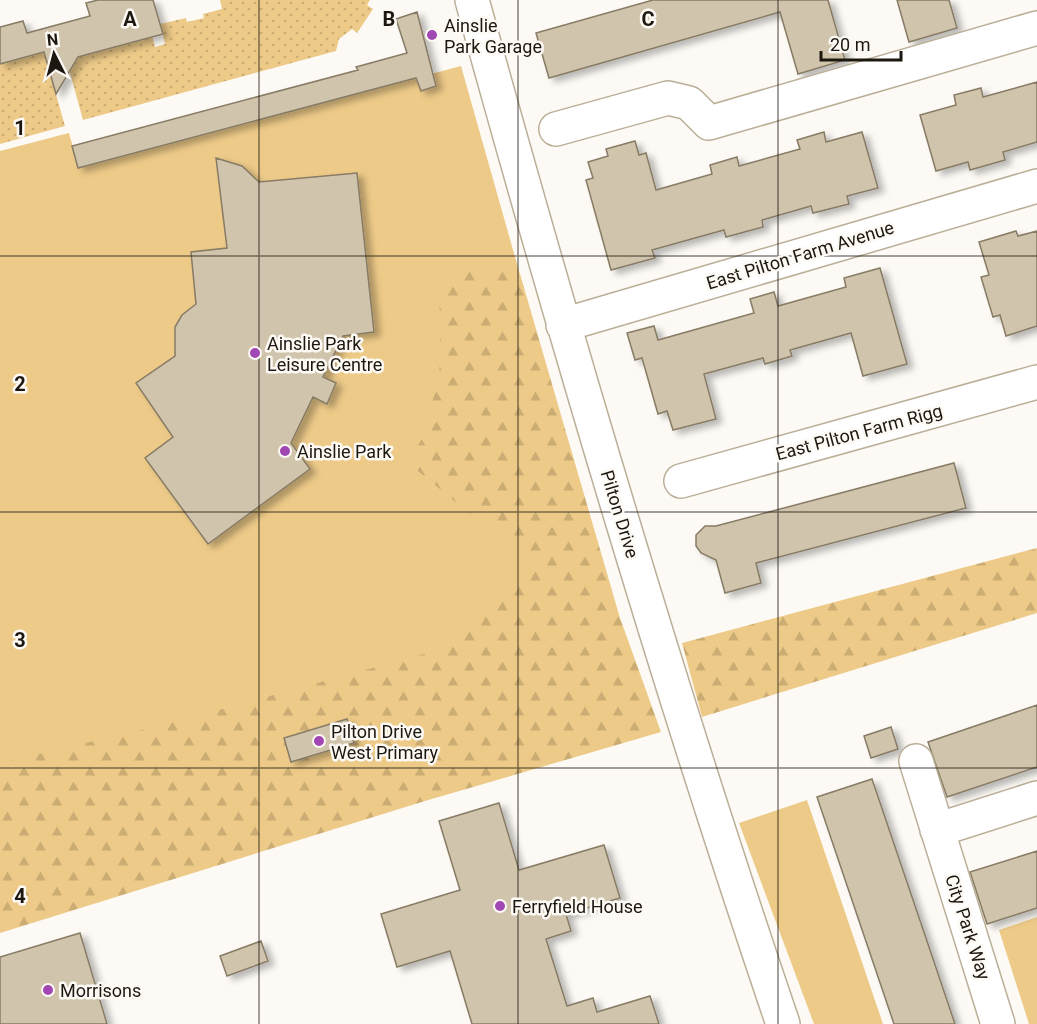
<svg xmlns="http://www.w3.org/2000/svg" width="1037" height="1024" font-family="Roboto,sans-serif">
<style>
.grass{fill:#edca88}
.forest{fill:url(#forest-firs)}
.garden{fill:url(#garden-dots)}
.building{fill:#d1c4ac;stroke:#877b65;stroke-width:1.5;filter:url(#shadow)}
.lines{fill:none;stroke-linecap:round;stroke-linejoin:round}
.minor-casing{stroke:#bbae97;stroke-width:36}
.minor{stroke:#fff;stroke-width:33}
.grid{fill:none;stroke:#1d180f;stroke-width:1.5;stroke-opacity:0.55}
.poi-dot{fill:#a147b3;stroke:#fdfaf5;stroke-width:2}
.labels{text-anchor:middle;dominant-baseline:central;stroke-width:5;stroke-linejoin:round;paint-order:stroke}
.poi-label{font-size:18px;fill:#1d180f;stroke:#fdfaf5;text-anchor:start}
.street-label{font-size:18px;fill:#1d180f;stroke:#fdfaf5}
.grid-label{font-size:20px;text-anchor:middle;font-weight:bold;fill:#1d180f;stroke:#fdfaf5;stroke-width:5;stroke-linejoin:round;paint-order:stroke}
</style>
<defs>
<pattern id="forest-firs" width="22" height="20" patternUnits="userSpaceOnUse" patternTransform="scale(1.5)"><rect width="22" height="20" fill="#edca88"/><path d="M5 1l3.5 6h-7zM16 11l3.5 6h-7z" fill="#cbad74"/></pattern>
<pattern id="garden-dots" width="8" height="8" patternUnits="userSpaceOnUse" patternTransform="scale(1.5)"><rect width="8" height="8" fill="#edca88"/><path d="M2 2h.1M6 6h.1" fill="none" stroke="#cbad74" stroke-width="1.8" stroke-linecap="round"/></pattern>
<filter id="shadow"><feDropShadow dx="6" dy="4" stdDeviation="3" flood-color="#0004"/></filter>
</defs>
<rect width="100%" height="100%" fill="#fdfaf5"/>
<path class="grass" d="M461,66L620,628L0,774V151L69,133L79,168Z
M807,800L883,1024H814L739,823Z
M1037,917V1024H1029L999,930Z"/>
<path class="forest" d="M482,267L504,268L520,274L620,618L661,732L425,801L0,933V763L171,723L435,651L529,562L407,462L429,428L424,423C433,403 439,383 440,360C443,315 424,284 482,267Z
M1037,548V613L702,717L682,643Z"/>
<path class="garden" d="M220,0H370L367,5L373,9L357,33L352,29L339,39L336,51L83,120L64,51L150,27L155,47L165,44L160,24L186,18L187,22L204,18L203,14L222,9Z
M44,52L65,126L0,144V64Z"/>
<path class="building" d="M98,0H153L163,34L78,57L56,94L44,52L0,64V27L23,21L27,33L90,16L86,3Z
M653,0H828L845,60L798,74L780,12L549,78L536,33Z
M897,0H949L957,28L909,42Z
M417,12L436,86L421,91L416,78L78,168L72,146L358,70L356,67L407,53L396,19Z
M1037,82V142L1003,152L1005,160L970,170L968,162L936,171L920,115L956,105L954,95L981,88L983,97Z
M824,132L826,142L862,132L878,188L847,196L849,204L813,213L811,206L762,220L763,227L726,237L724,230L652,250L655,258L611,270L586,180L593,178L588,162L608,156L606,149L635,141L639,155L646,153L656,190L712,174L710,165L737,157L739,166L800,149L797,140Z
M216,158L242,166L259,182L357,173L374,332L343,336L323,377L336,383L327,404L313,397L291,443L310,469L208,544L145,458L173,437L136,383L175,356V327L182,315L196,304L191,252L227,248Z
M1016,231L1018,236L1037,231V326L1006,336L1000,315L993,317L981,277L989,275L979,242Z
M880,268L907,364L863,376L851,333L790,350L792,356L765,364L763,358L704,374L716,419L673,430L667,411L658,414L642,358L635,360L627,333L654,326L658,340L754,313L750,299L774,292L778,306L846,287L844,278Z
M954,463L966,508L756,563L761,583L725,593L716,560L701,553L696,546V535L705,526H716Z
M1037,705V767L947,797L928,742Z
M347,719L354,743L291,762L284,738Z
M891,727L898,749L871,758L864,736Z
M872,779L929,947L955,1024H894L817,797Z
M499,803L519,870L604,845L620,898L566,914L571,931L546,939L567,1006L593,998L597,1012L650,996L659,1024H472L450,951L397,967L381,914L460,890L439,821Z
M1037,851V908L987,924L970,872Z
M80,933L107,1024H0V957Z
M261,941L268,961L227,976L220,956Z"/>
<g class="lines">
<defs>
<path id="minor" d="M472,0C567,344 668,686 783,1024
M556,129L668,98L689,103L709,123L1037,28
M563,325L1037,186
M681,481L1037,382
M916,761L998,1024
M937,830L1037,798"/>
</defs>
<use href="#minor" class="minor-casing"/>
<use href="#minor" class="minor"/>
</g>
<path class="grid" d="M259,0V1024M518,0V1024M778,0V1024M0,256H1037M0,512H1037M0,768H1037"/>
<g class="poi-dot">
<circle cx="432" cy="35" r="6"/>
<circle cx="255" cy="353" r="6"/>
<circle cx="285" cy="451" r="6"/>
<circle cx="319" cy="741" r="6"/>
<circle cx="500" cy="906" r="6"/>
<circle cx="48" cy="990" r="6"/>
</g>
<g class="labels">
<g class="poi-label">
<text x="444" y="25">Ainslie<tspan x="444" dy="21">Park Garage</tspan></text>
<text x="267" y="343">Ainslie Park<tspan x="267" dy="21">Leisure Centre</tspan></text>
<text x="297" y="451">Ainslie Park</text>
<text x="331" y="731">Pilton Drive<tspan x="331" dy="21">West Primary</tspan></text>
<text x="512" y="906">Ferryfield House</text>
<text x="60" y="990">Morrisons</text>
</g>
<g class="street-label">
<text transform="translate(800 255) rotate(-17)">East Pilton Farm Avenue</text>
<text transform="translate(859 432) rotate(-15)">East Pilton Farm Rigg</text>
<text transform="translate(620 514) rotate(73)">Pilton Drive</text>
<text transform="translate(968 927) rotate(72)">City Park Way</text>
</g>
</g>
<g class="grid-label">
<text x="130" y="26">A</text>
<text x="389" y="26">B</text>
<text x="648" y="26">C</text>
<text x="20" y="135">1</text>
<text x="20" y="391">2</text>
<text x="20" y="647">3</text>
<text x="20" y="903">4</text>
</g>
<g transform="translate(54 54) rotate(354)" stroke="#fdfaf5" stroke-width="4.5" paint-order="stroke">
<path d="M0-4.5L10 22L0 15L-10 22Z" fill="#1d180f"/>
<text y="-9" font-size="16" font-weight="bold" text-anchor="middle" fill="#1d180f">N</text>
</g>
<path d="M821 51v9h80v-9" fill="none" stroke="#1d180f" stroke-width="3"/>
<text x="830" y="51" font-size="18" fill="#1d180f" stroke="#fdfaf5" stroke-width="4.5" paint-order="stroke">20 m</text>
</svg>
